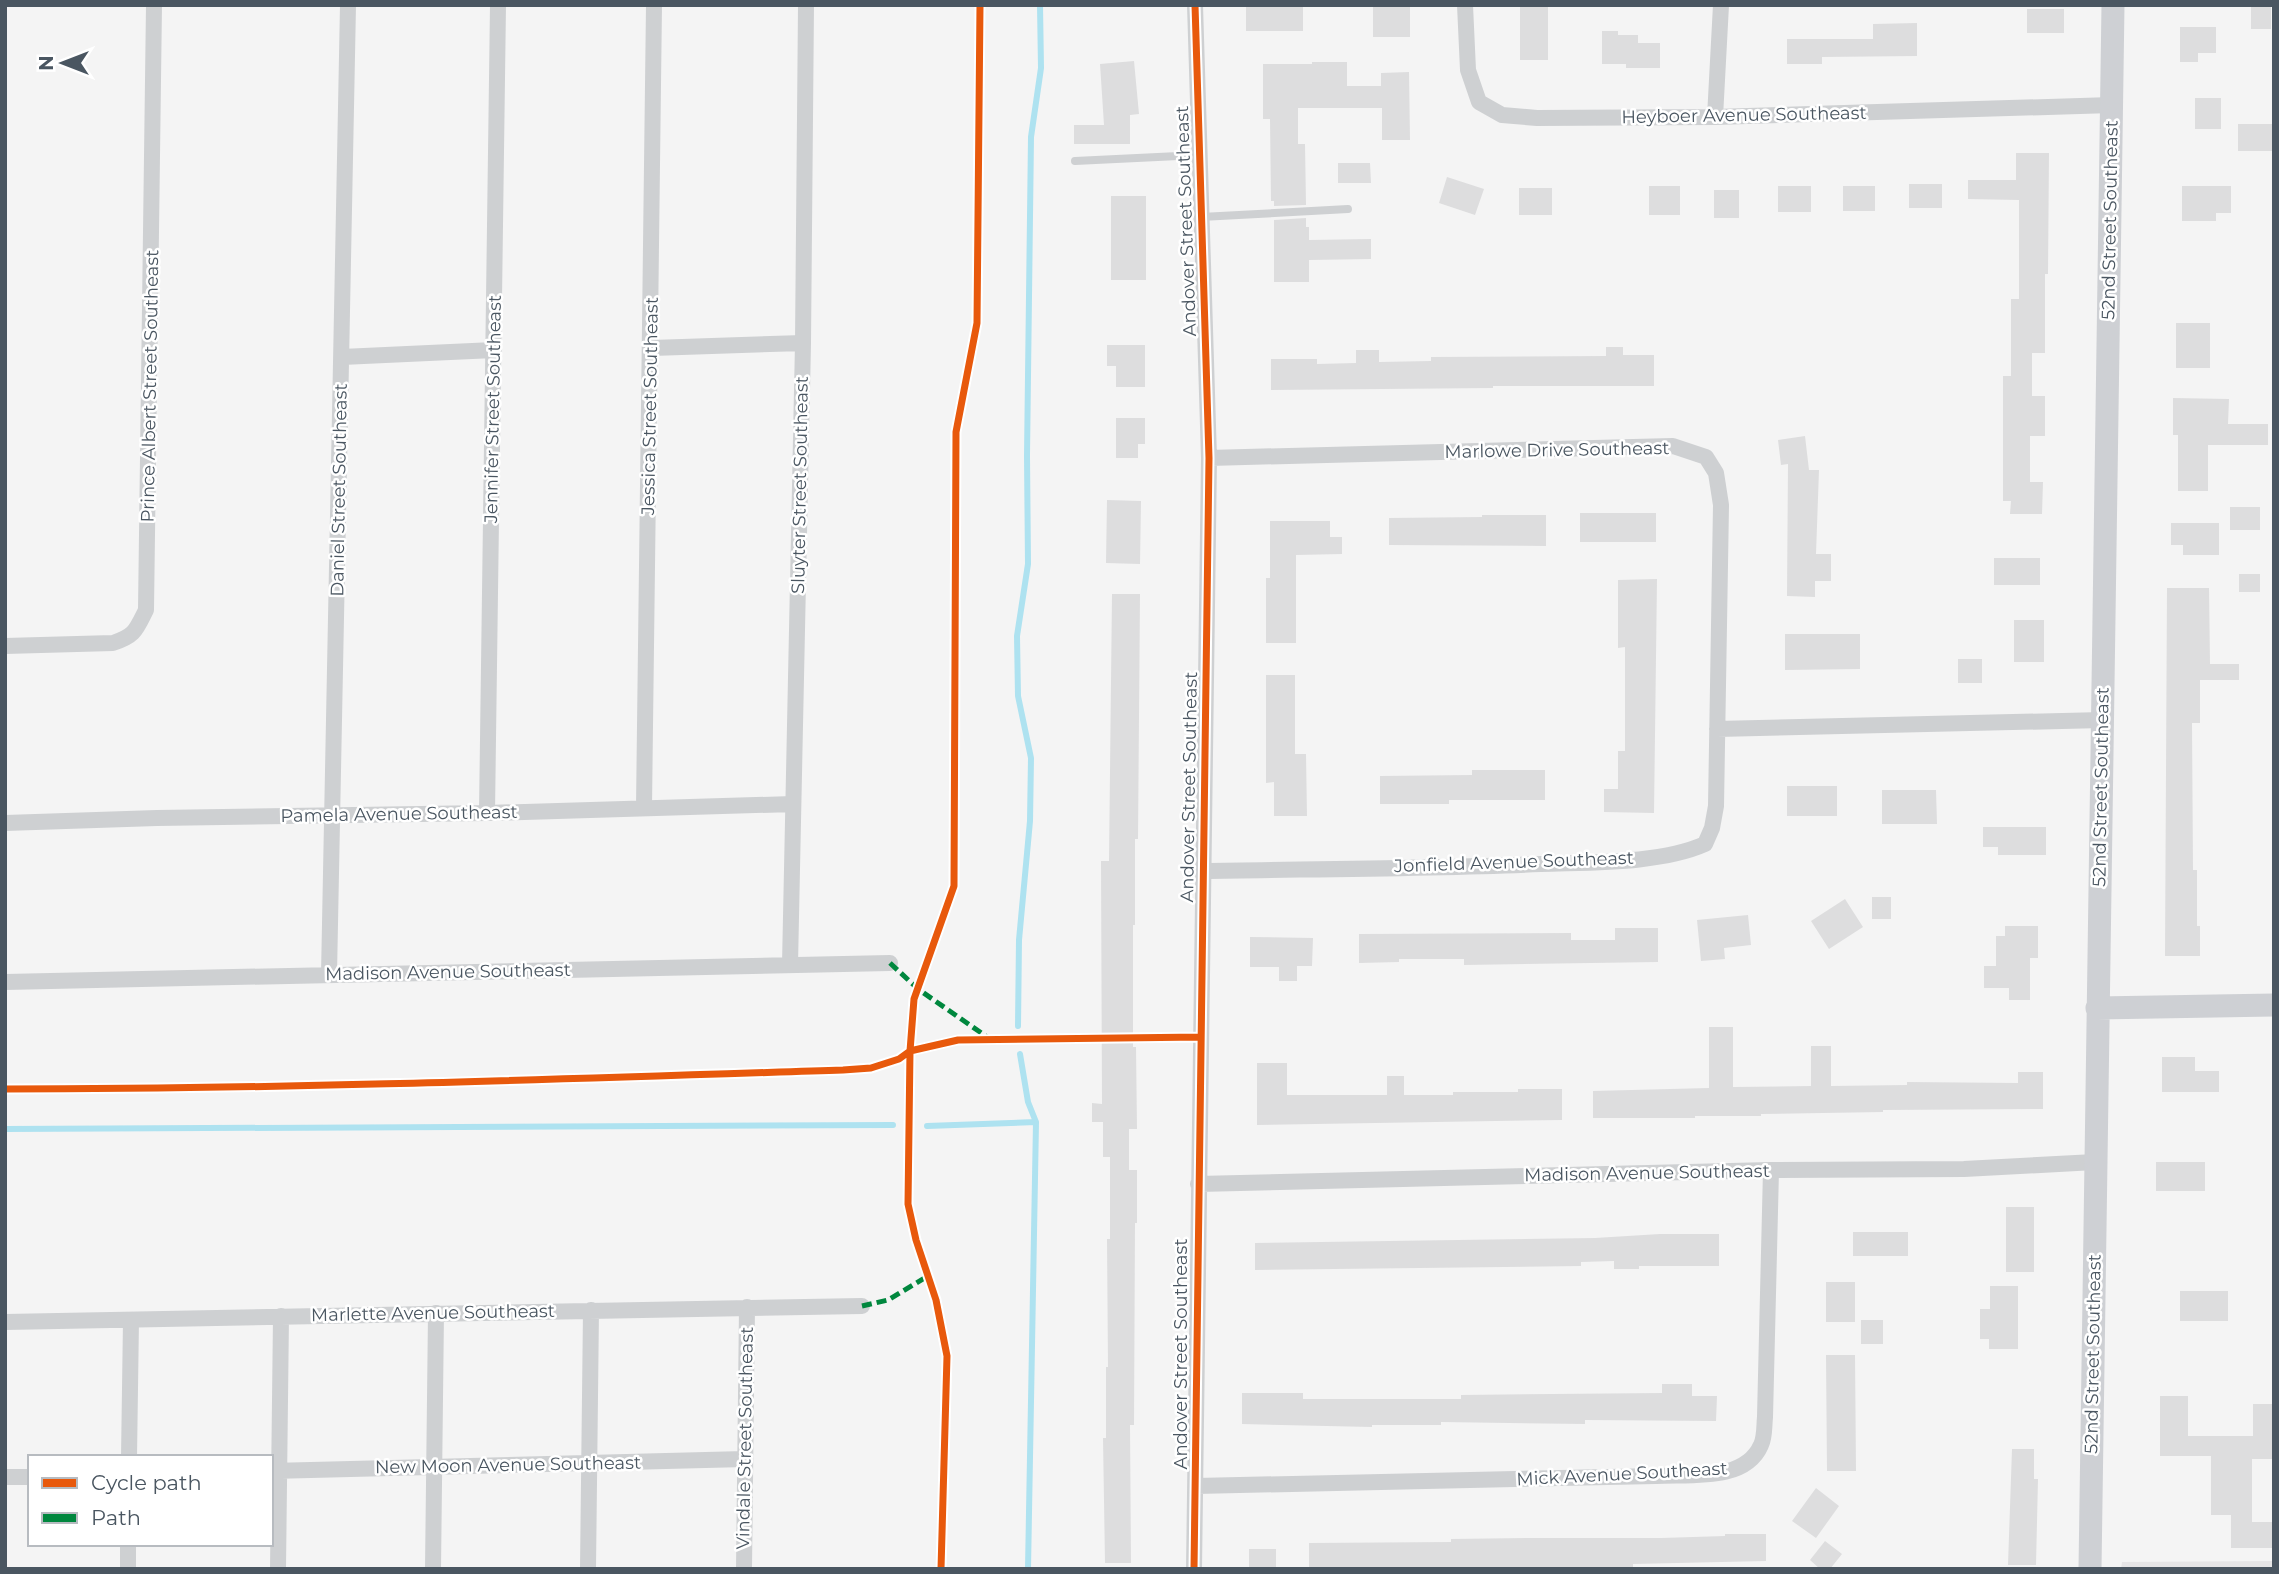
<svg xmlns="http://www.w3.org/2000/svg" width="2279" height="1574" font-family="Montserrat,sans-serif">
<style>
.education{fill:#e6e5e6}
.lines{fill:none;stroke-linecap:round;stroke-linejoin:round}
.stream{stroke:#aee2f0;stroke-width:6}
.building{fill:#ddddde}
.lane{stroke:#ced0d2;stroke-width:8}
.street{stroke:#ced0d2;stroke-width:16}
.secondary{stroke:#ced0d4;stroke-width:23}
.quiet{stroke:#00873e;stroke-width:5;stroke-dasharray:10 5;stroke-linecap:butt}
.cycleway-casing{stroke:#fff;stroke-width:11}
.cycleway{stroke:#e8590c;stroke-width:7}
.labels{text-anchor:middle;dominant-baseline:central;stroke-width:5;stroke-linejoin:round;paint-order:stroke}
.street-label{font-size:18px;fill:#4a5661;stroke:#fff}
</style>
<rect width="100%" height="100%" fill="#f4f4f4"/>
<path class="education" d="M2274,1561V1569H2121L2122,1562Z"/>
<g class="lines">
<path class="stream" d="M1018,1026L1019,940L1030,821L1031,758L1018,696L1017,636L1028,564L1027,456L1031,137L1041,68L1040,5
M1020,1054L1028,1102L1036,1122L1028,1569
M927,1126L1036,1122
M5,1129L893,1125"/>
</g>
<path class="building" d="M1246,5H1303V31H1246Z
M1373,5H1410V37H1373Z
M1520,5H1548V60H1520Z
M2251,5H2271V29H2251Z
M2027,9H2064V33H2027Z
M1917,23V56L1822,57V64H1787V39H1873V24Z
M2180,27H2216V53H2198V62H2180Z
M1602,31H1618V35H1638V43H1660V68H1626V64H1602Z
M1134,61L1139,114L1130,115V144H1074V125H1104L1100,64Z
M1312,62H1347V86H1381V73L1409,72L1410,140H1382V108H1298V144H1305L1306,205L1274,206V201H1271L1270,119H1263V64H1312Z
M2195,98H2221V129H2195Z
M2238,124H2274V151H2238Z
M2016,153H2049L2048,274H2045V353H2032V396H2045V436H2030V482H2043L2042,514H2010L2011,501H2003V376H2011V299H2019V200L1968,199V180H2016Z
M1338,163H1370L1371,183H1338Z
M1447,177L1484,189L1475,215L1439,203Z
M1909,184H1942V208H1909Z
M1649,186H1680V215H1649Z
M1778,186H1811V212H1778Z
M1843,186H1875V211H1843Z
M2182,186H2231V213H2216V221H2182Z
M1519,188H1552V215H1519Z
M1714,190H1739V218H1714Z
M1111,196H1146V280H1111Z
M1306,218V227H1309V240L1371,239V259L1309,260V282H1274V220Z
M2176,323H2210V368H2176Z
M1107,345H1145V387H1116V366H1107Z
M1606,347H1623V355H1654V386H1493V388L1271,390V359H1317V364L1356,363V350H1379V362L1431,361V357L1606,356Z
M2173,398L2229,399L2228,424H2268V445H2208V491H2178V435H2173Z
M1116,418H1145V444H1138V458H1116Z
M1805,436L1809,470H1819L1816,554H1831V581H1815V597L1787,596L1788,464L1781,465L1778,440Z
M1107,500L1141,501L1140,564L1106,563Z
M2230,507H2260V530H2230Z
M1580,513H1656V542H1580Z
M1482,515H1546V546L1389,545V518L1482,517Z
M1270,521H1330V537H1342V554L1296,555V643H1266V578H1270Z
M2171,523H2219V555H2183V545H2171Z
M1994,558H2040V585H1994Z
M2239,574H2260V592H2239Z
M1657,579L1654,813L1604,812V789H1618V751H1625V647L1618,648V580Z
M2167,588H2209L2210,664H2239V680H2200V723H2192L2193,870H2197V926H2200V956H2165Z
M1112,594H1140L1138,839H1135V925H1133V1047H1136L1137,1129H1129V1170H1137V1223H1135L1134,1425H1130L1131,1563H1105L1103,1438H1106V1367H1108L1107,1239H1110V1157H1103V1122H1092V1103L1102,1104L1101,861H1109Z
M2014,620H2044V662H2014Z
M1785,634H1860V669L1785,670Z
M1958,659H1982V683H1958Z
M1266,675H1295V754H1306L1307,816H1274V782L1266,783Z
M1472,770H1545V800H1449V804H1380V776L1472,775Z
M1787,786H1837V816H1787Z
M1882,790H1936L1937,824H1882Z
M1983,827H2046V855H1998V847H1983Z
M1872,897H1891V919H1872Z
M1845,899L1863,927L1829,949L1811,921Z
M1748,915L1751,945L1724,948L1725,959L1701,961L1697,920Z
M2005,926H2038V958H2030V1000H2009V988H1984V966H1996V936H2005Z
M1615,928H1658V962L1464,965V959H1399V962L1359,963V934L1571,933V940H1615Z
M1250,937L1313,938L1312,966H1297V981H1279V967H1250Z
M1709,1027H1733V1087L1811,1086V1046H1831V1086L1907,1085V1082L2018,1083V1072H2043V1109L1883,1110V1112L1761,1114V1116H1695V1118H1593V1091L1709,1088Z
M2162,1057H2195V1071H2219V1092H2162Z
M1257,1063H1287V1095H1387V1076H1404V1095H1453V1092H1518V1089H1562V1120L1257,1125Z
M2156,1162H2205V1191H2156Z
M2006,1207H2034V1272H2006Z
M1853,1232H1908V1256H1853Z
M1660,1234H1719V1266H1639V1269H1614V1261L1581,1262V1266L1255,1270V1243L1595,1238Z
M1826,1282H1855V1322H1826Z
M1990,1286H2018V1349H1989V1339H1980V1309H1990Z
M2180,1291H2228V1321H2180Z
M1861,1320H1883V1344H1861Z
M1826,1355H1855L1856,1471H1827Z
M1662,1384H1692V1396H1717L1716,1421L1585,1420V1424L1441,1422V1425H1372V1427L1242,1424V1393H1303V1399H1461V1395L1662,1393Z
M2160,1396H2188V1436H2253V1404H2274V1459H2252V1522H2274V1548H2231V1515H2211V1456H2160Z
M2012,1449H2034V1479H2038L2036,1565H2008Z
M1816,1488L1839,1506L1816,1538L1792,1521Z
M1725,1534H1766V1561L1633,1564V1567L1309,1569V1543L1451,1542V1539L1527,1538H1661L1725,1536Z
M1825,1541L1842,1554L1830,1569H1820L1810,1560Z
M1249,1549H1276V1569H1249Z"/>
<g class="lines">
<path class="lane" d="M1075,161L1199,155
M1201,217L1348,209"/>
<path class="street" d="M1465,5L1468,70L1479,102L1502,115L1537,118L1715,117L2112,105
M1715,117L1721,5
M652,348L803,343
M342,357L494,350
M5,646L113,643C135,636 136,630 146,610L154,5
M1717,729L2103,720
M644,807L654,5
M487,813L498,5
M5,823L157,818L487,813L793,804
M1203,871C1316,869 1429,869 1541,864C1590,862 1660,864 1705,844L1712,828L1716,806L1721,505L1716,473L1706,457L1673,446L1209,458
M790,965L803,343L806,5
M329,975L348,5
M5,982L890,963
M1198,1184L1771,1170L1964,1169L2095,1162
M5,1322L862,1306
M129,1457L131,1320
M271,1471L745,1459
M5,1477H30
M1196,1486L1656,1476C1691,1474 1745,1482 1761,1445C1765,1437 1764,1426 1765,1417L1771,1170
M128,1569V1544
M278,1569L281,1316
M433,1569L436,1313
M588,1569L591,1310
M744,1569L747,1307
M1194,1569L1209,458L1195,5"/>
<path class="secondary" d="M2097,1008L2274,1005
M2090,1569L2113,5"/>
<path class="quiet" d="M890,963L918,989L990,1039
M862,1306L888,1300L928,1276"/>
<defs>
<path id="cycleway" d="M5,1089C285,1089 564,1079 843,1070L871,1068L899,1059L910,1051L958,1040L1201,1037
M941,1569L947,1356L936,1300L916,1240L908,1204L910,1051L914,999L954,886L956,432L977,323L980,5
M1194,1569L1209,458L1195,5"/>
</defs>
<use href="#cycleway" class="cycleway-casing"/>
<use href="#cycleway" class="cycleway"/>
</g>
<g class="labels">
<g class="street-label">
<text transform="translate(1744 115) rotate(-1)">Heyboer Avenue Southeast</text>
<text transform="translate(2110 220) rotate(-89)">52nd Street Southeast</text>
<text transform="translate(1186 221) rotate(-92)">Andover Street Southeast</text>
<text transform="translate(150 386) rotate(-89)">Prince Albert Street Southeast</text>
<text transform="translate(650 406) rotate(-89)">Jessica Street Southeast</text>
<text transform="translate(493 409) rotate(-89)">Jennifer Street Southeast</text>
<text transform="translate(1557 450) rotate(-1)">Marlowe Drive Southeast</text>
<text transform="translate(800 485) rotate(-89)">Sluyter Street Southeast</text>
<text transform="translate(339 490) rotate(-89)">Daniel Street Southeast</text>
<text transform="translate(1189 787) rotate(-89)">Andover Street Southeast</text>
<text transform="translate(2101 787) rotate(-89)">52nd Street Southeast</text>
<text transform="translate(399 814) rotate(-1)">Pamela Avenue Southeast</text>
<text transform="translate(1514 862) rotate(-2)">Jonfield Avenue Southeast</text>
<text transform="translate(448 972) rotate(-1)">Madison Avenue Southeast</text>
<text transform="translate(1647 1173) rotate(-1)">Madison Avenue Southeast</text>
<text transform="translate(433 1313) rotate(-1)">Marlette Avenue Southeast</text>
<text transform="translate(1181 1354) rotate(-90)">Andover Street Southeast</text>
<text transform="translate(2093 1354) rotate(-89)">52nd Street Southeast</text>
<text transform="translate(745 1438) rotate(-89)">Vindale Street Southeast</text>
<text transform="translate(508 1465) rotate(-1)">New Moon Avenue Southeast</text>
<text transform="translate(1622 1474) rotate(-3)">Mick Avenue Southeast</text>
</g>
</g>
<rect width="2279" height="1574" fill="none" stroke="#4a5661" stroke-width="14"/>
<rect x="28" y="1455" width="245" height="91" fill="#ffffff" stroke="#b7bbc0" stroke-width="2"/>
<rect x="42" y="1478" width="35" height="10" fill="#e8590c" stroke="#b7bbc0" stroke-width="2"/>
<text x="91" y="1490" font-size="21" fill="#4a5661">Cycle path</text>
<rect x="42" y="1513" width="35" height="10" fill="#00873e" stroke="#b7bbc0" stroke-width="2"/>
<text x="91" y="1525" font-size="21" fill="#4a5661">Path</text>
<g transform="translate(63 63) rotate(270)" stroke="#ffffff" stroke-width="5" paint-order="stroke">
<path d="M0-5L12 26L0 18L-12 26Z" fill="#4a5661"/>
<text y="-10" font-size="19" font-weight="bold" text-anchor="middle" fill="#4a5661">N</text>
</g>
</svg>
